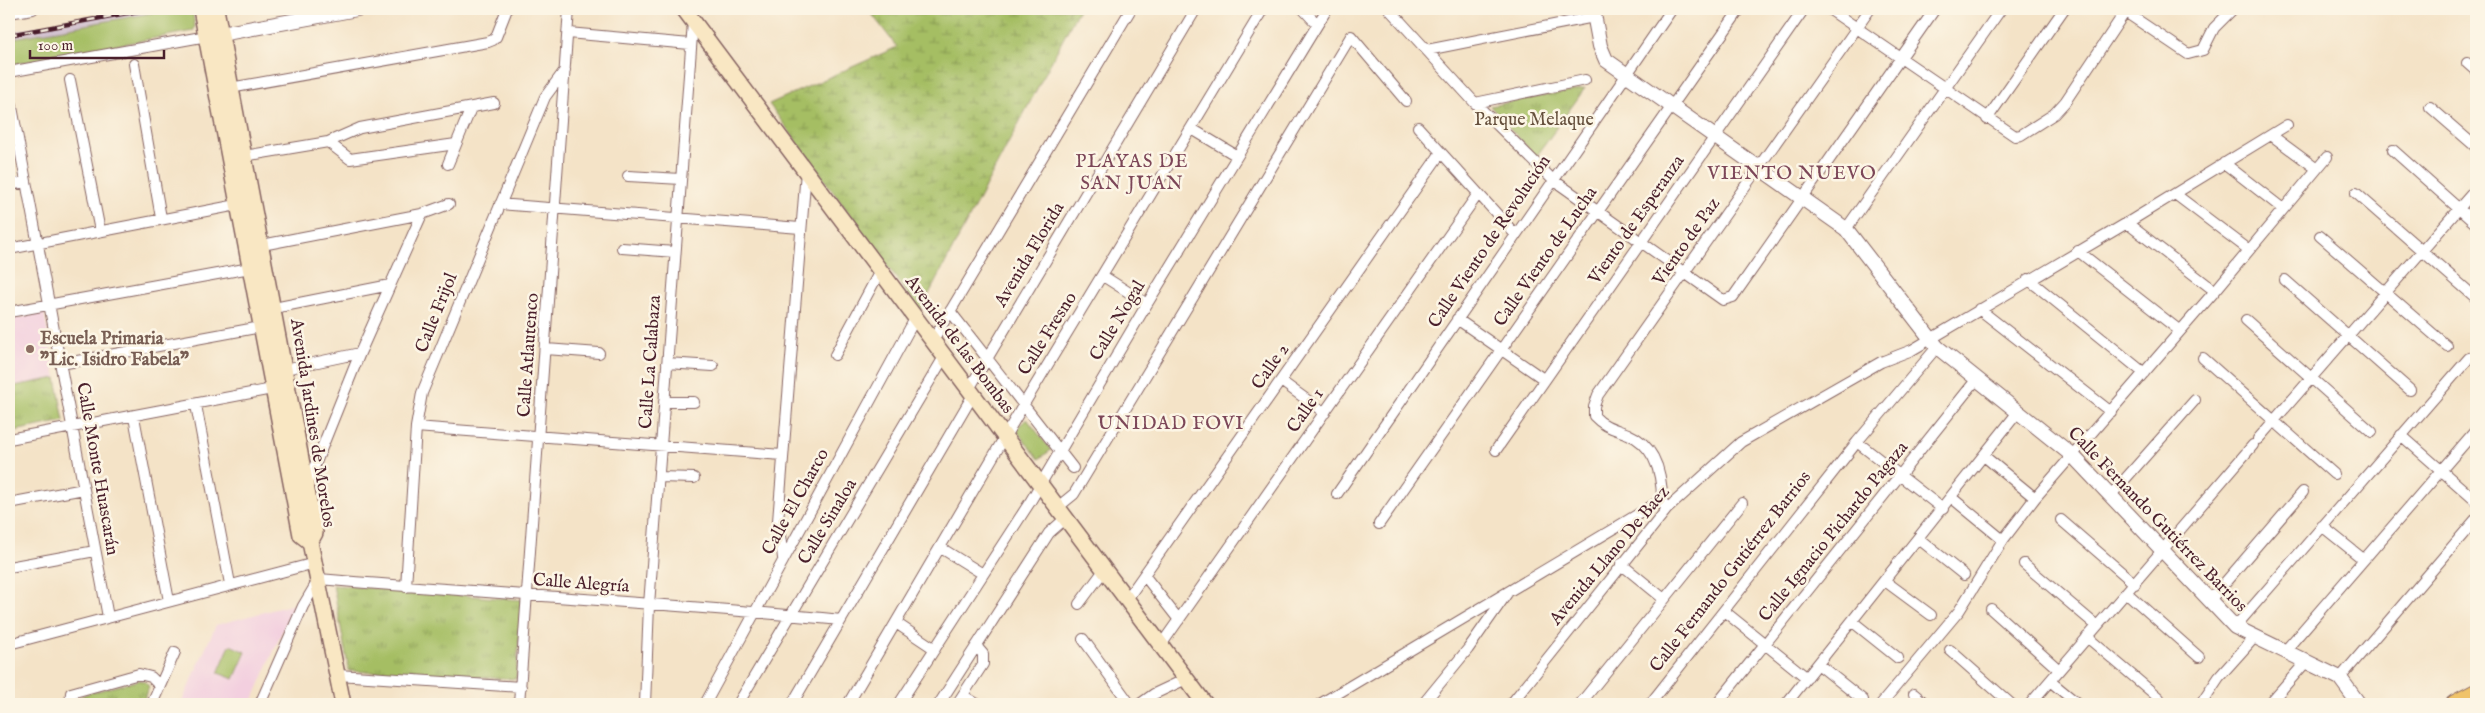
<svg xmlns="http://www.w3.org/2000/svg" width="2485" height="713" font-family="'IM FELL English',serif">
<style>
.built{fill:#f3cfdf}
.railway{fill:#cfbdce}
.grass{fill:#a5be63;stroke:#786e47}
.wetland{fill:url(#wetland-marsh);stroke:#786e47}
.park{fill:url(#park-tufts);stroke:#786e47}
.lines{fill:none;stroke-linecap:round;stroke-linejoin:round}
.minor-casing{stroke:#866462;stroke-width:12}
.tertiary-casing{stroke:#866462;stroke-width:16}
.secondary-casing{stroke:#866462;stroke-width:18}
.trunk-casing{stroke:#866462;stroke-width:20}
.minor{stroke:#fff;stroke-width:10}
.tertiary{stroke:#fff;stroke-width:14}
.secondary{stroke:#f9e7c3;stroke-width:15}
.trunk{stroke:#f0c369;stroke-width:18}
.rail-casing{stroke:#4a1f2b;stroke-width:4.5}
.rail{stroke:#fcf5e5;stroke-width:2.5;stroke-dasharray:8;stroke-linecap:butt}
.education-dot{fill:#8d6e63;stroke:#fcf5e5;stroke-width:2}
.labels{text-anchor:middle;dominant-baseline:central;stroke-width:5;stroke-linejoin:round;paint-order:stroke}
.park-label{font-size:18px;fill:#654f3c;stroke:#fcf5e5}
.street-label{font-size:18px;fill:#4a1f2b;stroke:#fcf5e5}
.education-label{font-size:18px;font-weight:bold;fill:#785e54;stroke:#fcf5e5;text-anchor:start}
.neighbourhood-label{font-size:19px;letter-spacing:1px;fill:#7c4658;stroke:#fcf5e5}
</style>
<defs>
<pattern id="wetland-marsh" width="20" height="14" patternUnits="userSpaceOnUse" patternTransform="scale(1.25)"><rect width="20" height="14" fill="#a5be63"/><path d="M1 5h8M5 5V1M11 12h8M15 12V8" fill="none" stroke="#889a52"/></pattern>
<pattern id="park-tufts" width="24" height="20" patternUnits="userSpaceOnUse" patternTransform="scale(1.25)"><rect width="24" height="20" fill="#a5be63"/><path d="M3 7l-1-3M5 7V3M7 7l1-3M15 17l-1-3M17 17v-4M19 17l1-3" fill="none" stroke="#889a52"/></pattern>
</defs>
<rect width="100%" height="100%" fill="#fcf5e5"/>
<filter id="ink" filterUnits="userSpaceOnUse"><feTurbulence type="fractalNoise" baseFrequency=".02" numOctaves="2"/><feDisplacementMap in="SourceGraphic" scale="10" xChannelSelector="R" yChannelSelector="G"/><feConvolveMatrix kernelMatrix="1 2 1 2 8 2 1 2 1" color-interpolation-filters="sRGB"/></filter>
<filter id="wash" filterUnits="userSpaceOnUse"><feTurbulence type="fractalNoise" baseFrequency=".0096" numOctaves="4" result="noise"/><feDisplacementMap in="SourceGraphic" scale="20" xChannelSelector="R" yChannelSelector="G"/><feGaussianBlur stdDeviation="1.12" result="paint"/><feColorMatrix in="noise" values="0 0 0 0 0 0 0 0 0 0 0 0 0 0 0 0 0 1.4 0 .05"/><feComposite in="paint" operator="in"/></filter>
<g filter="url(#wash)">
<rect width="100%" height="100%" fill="#f4e3c7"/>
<path class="built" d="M44,313L56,378L9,387V320Z
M294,604L251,704H181L216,625Z"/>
<path class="railway" d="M134,9H173L9,39V32Z"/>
<path class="grass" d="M173,9H192L195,27L193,31L9,65V39Z
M1027,419L1051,450L1039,459L1015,429Z
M230,645L246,652L234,679L218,673Z"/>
<path class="wetland" d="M868,9H1079L920,311L769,104L897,47Z"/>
<path class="park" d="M1585,88L1536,157L1490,106Z
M56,378L64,421L9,432V387Z
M333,585L522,600L516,679L349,671Z
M140,680L146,682L149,687L142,704H77L80,697L86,694Z"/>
</g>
<g filter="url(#ink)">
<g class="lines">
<defs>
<path id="minor" d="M1303,9L1317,24
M1389,9L1475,103L1552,179L1723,300L1733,297L1935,9
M1829,9L2015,136L2021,135L2054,114L2065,102L2125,12
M2121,9L2188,54L2203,50L2214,28L2233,9
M9,13L33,9
M568,33L690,44
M1427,50L1594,17L1598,11
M2467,63L2476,71
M134,64L161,218
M9,72L207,36
M70,80L100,231
M230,88L488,42L493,40L496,37L507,9
M9,91L108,617
M1475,103L1585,80
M2430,107L2476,147
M1987,119L2064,9
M1418,127L1515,234
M1192,129L1237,156
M2271,135L2317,169
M328,142L350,159L456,144
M2393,150L2476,224
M244,156L328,142L360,128L494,103
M2224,163L2283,209
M448,164L471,108
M628,176L681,179
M9,185L26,182
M2356,193L2476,298
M2175,194L2249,250
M500,204L800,228
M2127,223L2215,291
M1846,229L2001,9
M2320,236L2447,346
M262,245L422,214L449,204
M622,248L675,252
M9,249L237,205
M2078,251L2180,331
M1103,276L1147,304
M2028,279L2144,373
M2285,280L2410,390
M274,308L390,285
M1979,309L2111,412
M950,311L1073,468
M9,312L250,268
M1457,319L1545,380
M2246,320L2372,432
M933,340L1131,9
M546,349L599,353
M835,355L880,271
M2203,358L2334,474
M667,363L713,366
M61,364L261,327
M285,369L360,353
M1281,381L1325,413
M969,389L1196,9
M664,402H694
M196,405L230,584
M134,417L169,601
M416,427L782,455
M2401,435L2476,501
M9,439L272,389
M2258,439L2476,189
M1857,442L1943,509
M1496,450L1804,9
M1984,456L2035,498
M659,477L694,478
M307,485L360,353L422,214
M1337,494L1672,9
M2111,495L2195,400
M1952,498L2003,540
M1662,500C1662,474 1656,446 1628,434C1615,429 1604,427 1594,416V406L1598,395L1870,9
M9,503L84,489
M1058,507L1074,494L1351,36L1406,101
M2061,520L2135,584
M1379,524L1740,9
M2322,526L2363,559
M1919,539L1964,575
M941,548L983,574
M783,558L778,521L806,171
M1621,564L1664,599
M2024,564L2097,626
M9,567L95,551
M1144,575L1179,620
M1885,581L1931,615
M406,587L416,427L422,393L545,97L565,70
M2127,593L2199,657
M1127,599L1440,154
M2210,600L2303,492
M1079,604L1105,569
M1991,609L2058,669
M1724,611L1807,678
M1853,622L1898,658
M896,623L935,649
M2235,627L2469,358L2476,356
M2087,637L2159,698
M1083,639L1130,704
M9,644L315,563
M1161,645L1478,194
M1950,650L2011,704
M2284,652L2476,430
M1818,664L1863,700
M338,675L521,687
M2340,678L2476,519
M2050,681L2078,704
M1914,694L1926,704
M964,696L977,704
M70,704L71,693L139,674L151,677L160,686
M152,704L175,652
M260,704L303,606L319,579C493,594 667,603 841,620
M519,704L569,9
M645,704L649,605L693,22
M705,704L916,317
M738,704L944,357
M792,704L973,395
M848,704L1024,404L1263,9
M899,704L1030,502L1147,304L1327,9
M939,704L1049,533L1066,518
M957,704L983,664V654L976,646
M1140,704L1154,694L1186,679
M1320,704L1662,500L1664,505
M1423,704L1468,649L1508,592
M1511,704L1667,509L1741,442L1881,362L1912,350L2127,223L2287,125
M1580,704L1742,503
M1650,704L1857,442L1937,347
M1717,704L1976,380
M1786,704L2018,412
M1881,704L1959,611L2003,540L2035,498L2215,291L2327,157
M2030,704L2253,445
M2201,704L2219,677L2254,638
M2269,704L2305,663"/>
<path id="tertiary" d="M1593,9L1600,46L1606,60L1846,229L1937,347L2073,456L2235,627L2340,678L2359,704
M210,36L357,9"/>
<path id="secondary" d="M201,9L301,535L310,542
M216,9L315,533L310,542
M684,9L1205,704
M310,542L343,704"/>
<path id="trunk" d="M2455,704L2476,693"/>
</defs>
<use href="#minor" class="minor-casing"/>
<use href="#tertiary" class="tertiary-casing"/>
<use href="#secondary" class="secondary-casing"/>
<use href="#trunk" class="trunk-casing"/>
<use href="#minor" class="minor"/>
<use href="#tertiary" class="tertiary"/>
<use href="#secondary" class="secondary"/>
<use href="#trunk" class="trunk"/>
<defs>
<path id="rail" d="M9,35L149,9"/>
</defs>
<use href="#rail" class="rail-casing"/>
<use href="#rail" class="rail"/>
</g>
</g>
<circle class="education-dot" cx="30" cy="349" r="5"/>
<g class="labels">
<g class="park-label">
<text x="1534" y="120">Parque Melaque</text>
</g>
<g class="street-label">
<text transform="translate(1637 220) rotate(-55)">Viento de Esperanza</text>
<text transform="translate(1490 242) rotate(-56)">Calle Viento de Revolución</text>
<text transform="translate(1687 242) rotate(-55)">Viento de Paz</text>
<text transform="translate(1030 255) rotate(-59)">Avenida Florida</text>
<text transform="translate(1546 257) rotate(-55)">Calle Viento de Lucha</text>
<text transform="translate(437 313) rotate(-68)">Calle Frijol</text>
<text transform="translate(1118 321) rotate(-59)">Calle Nogal</text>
<text transform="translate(1048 334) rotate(-58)">Calle Fresno</text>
<text transform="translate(959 345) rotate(53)">Avenida de las Bombas</text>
<text transform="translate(529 355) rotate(-86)">Calle Atlautenco</text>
<text transform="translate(651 362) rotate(-86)">Calle La Calabaza</text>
<text transform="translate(1271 367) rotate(-55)">Calle 2</text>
<text transform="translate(1306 411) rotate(-55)">Calle 1</text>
<text transform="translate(312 423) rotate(81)">Avenida Jardines de Morelos</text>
<text transform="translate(97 469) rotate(80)">Calle Monte Huascarán</text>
<text transform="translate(796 502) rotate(-61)">Calle El Charco</text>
<text transform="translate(2157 520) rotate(46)">Calle Fernando Gutiérrez Barrios</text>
<text transform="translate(828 522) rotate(-59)">Calle Sinaloa</text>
<text transform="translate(1834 532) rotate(-51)">Calle Ignacio Pichardo Pagaza</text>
<text transform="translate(1610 556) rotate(-50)">Avenida Llano De Baez</text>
<text transform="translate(1731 572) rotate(-52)">Calle Fernando Gutiérrez Barrios</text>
<text transform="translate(581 584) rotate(4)">Calle Alegría</text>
</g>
<g class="education-label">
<text x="40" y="339">Escuela Primaria<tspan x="40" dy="21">"Lic. Isidro Fabela"</tspan></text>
</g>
<g class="neighbourhood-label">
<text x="1132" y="162">PLAYAS DE<tspan x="1132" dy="22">SAN JUAN</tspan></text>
<text x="1792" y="174">VIENTO NUEVO</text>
<text x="1171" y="424">UNIDAD FOVI</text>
</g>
</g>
<rect width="2485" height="713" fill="none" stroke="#fcf5e5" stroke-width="30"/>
<path d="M30 50v8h134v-8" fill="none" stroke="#4a1f2b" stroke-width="2.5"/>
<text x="38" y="50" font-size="15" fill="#4a1f2b" stroke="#fcf5e5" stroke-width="4" paint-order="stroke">100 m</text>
</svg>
